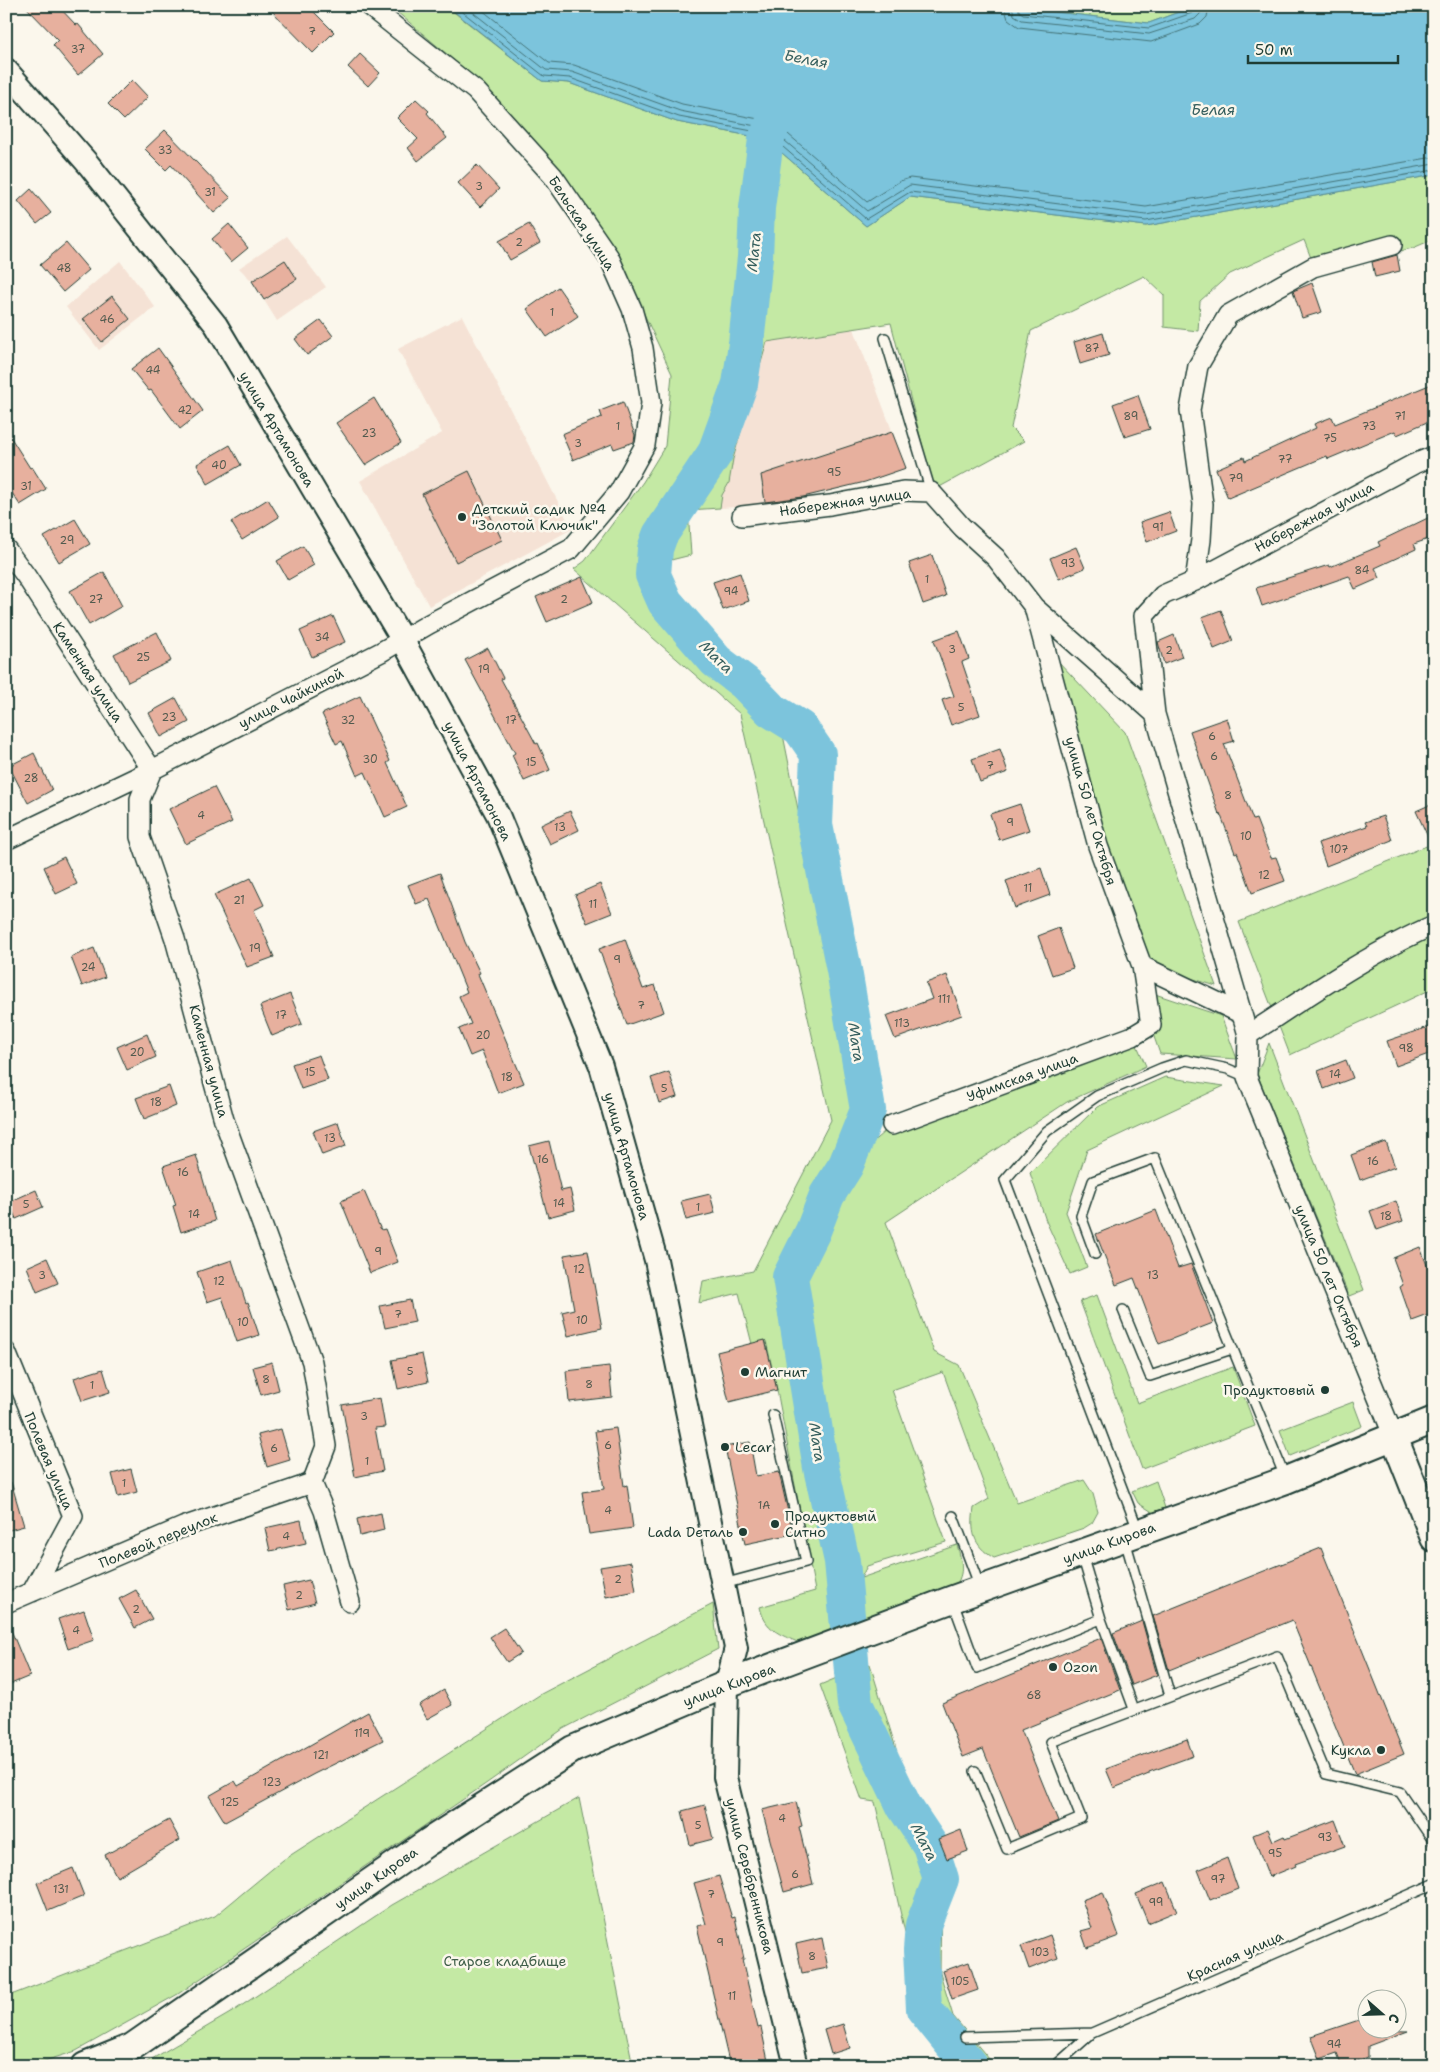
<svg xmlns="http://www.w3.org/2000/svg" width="1440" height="2072" font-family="'Shantell Sans',sans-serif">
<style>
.built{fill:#f5e2d5}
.green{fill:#c4e9a4;stroke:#72936c}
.water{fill:#7cc4dc;stroke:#578e99}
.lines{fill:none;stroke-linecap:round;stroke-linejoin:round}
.shore{stroke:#447377;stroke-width:1}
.river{stroke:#7cc4dc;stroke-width:36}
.building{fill:#e7b09e;stroke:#1f3d34}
.service-casing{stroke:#1f3d34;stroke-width:12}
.minor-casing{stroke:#1f3d34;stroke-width:22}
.tertiary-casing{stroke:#1f3d34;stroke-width:26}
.secondary-casing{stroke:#1f3d34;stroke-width:30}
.service{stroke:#fbf7ec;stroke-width:9}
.minor{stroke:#fbf7ec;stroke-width:19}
.tertiary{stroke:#fbf7ec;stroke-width:22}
.secondary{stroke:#fbf7ec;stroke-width:26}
.poi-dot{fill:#1f3d34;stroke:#fbf7ec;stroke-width:2}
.labels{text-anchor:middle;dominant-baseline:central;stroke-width:5;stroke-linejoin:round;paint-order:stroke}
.number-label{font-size:11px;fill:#515a4e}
.street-label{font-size:14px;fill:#1f3d34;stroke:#fbf7ec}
.poi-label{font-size:14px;fill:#1f3d34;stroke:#fbf7ec;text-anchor:start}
.park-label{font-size:14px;fill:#405f4a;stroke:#fbf7ec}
.water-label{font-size:15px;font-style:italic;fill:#365f5e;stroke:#fbf7ec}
</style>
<rect width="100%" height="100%" fill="#fbf7ec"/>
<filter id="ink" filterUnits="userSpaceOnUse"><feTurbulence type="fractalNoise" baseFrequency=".02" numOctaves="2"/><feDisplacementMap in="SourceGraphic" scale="10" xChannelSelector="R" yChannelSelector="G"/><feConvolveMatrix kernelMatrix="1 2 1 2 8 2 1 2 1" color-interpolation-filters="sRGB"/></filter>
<g filter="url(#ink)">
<path class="built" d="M287,236L326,287L277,321L252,281L239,268Z
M120,261L155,307L99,350L66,307Z
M462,316L572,529L429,606L360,481L442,433L398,349Z
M854,329L906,468L865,482L771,505L720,508L722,495L729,483L733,459L767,342Z"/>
<path class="green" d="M390,6H446L542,81L569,83L677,122L766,139L866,226L910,197L1146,226L1434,175V239L1413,248L1361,260L1318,276L1304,240L1230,274L1200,301L1198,331L1164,327V295L1144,276L1031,331L1011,428L1024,441L934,490L891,323L767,342L733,459L729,483L722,495L720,508L688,510L691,555L659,563L667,594L777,705L858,1107L869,1145L892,1125L1133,1036L1146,1066L1067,1102L886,1222L934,1352L959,1365L1017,1503L1084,1480L1093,1494L1098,1512L1092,1523L1084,1528L994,1558C972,1545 971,1531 974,1508L989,1499L943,1372L892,1390L946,1542L867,1566L861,1578L957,1545C962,1562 965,1572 955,1587L800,1643C779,1634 765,1630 760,1607L815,1591L777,1390L766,1341L752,1344L739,1293L699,1303L703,1281L753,1271L831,1120L740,714L574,569L585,561L643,482L665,446L672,374L617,256L469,73Z
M1003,6H1195L1149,23Z
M1040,642L1125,732L1216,986L1130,959Z
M1434,843V988L1290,1055L1239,922Z
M1137,988L1221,1016L1237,1059L1160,1054Z
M1269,1043L1364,1290L1349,1296L1257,1074Z
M1165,1077L1224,1086L1087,1150L1066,1212L1087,1267L1070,1274L1046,1221L1030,1173L1097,1107Z
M1097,1295L1137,1403L1233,1367L1255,1426L1142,1469L1080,1301Z
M1353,1402L1362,1426L1290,1456L1280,1430Z
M1156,1481L1166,1511L1154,1513L1138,1503L1132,1491Z
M713,1604L718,1649L563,1729L487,1783L178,1994L76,2051L29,2066H6V1997L215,1916L283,1860L541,1694Z
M870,1664L941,1895L940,1973L953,2016L995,2066H949L927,2028L875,1802L862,1800L820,1685Z
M579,1798L633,2066H140L232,2012L392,1905Z"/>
<path class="water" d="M447,6H1003L1149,23L1195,6H1434V175L1146,226L910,197L866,226L766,139L677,122L569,83L542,81Z"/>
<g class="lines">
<path class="shore" d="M455,6L544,76L570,78L679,117L768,134L866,219L910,192L1146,221L1434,170
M465,6L546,70L572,72L680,111L771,129L867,211L910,185L1146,215L1434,164
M477,6L549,63L574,65L682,104L774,122L867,202L900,181L910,178L1146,207L1434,157
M1004,6L1008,19L1019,27L1151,42L1200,24L1207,17L1209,6
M1012,6L1014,15L1022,20L1149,34L1195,19L1200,14L1202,6
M1018,6L1019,11L1023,14L1149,28L1192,13L1195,6"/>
<path class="river" d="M787,93L766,139L757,208L755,257L746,344L740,384L715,453L660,535L655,549L653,575L665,602L716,661L745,683L771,710L800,728L818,754L815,825L844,970L868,1110L846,1165L827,1195L813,1231L790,1277L821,1468L842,1561L855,1704L904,1806L930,1845L941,1879L923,1925L921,1950L924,2009L970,2066"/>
</g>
<path class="building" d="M25,6H58L76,25L78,24L103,54L78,75L53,45L58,40Z
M267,6H308L334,32L313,53Z
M360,54L380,73L368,86L348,67Z
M132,80L148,97L124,120L108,104Z
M416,99L429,111L427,113L447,138L418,161L408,148L418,139L397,118Z
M165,130L231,198L214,213L171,165L166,170L145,149Z
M477,165L499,189L480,207L458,183Z
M31,189L51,213L37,224L18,201Z
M229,224L248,248L231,262L212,239Z
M529,224L540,243L510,260L499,241Z
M66,243L89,270L63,292L40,265Z
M1397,255L1400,271L1375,277L1372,262Z
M285,260L297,279L264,300L252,281Z
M1312,283L1322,312L1302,318L1293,291Z
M558,287L578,316L547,337L527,309Z
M112,296L130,319L102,342L83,319Z
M321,320L333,336L307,355L295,339Z
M1103,333L1109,355L1080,364L1074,342Z
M158,348L203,411L180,429L151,390L149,391L131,369Z
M1434,383V419L1397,435L1395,431L1328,459L1327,456L1228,498L1216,469L1244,457L1245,461L1316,428L1314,424L1332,417L1335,424Z
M1138,395L1150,429L1125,437L1113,404Z
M374,398L401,443L365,465L336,423Z
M623,402L635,435L634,442L614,449L612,444L573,460L562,434L602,417L600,411Z
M6,430L30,468L32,467L46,489L20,505L6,484Z
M892,432L906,468L865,482L803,497L765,502L761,475Z
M230,445L241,465L208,484L197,464Z
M469,471L502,540L456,562L422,494Z
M268,499L279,517L242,540L231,522Z
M1169,512L1176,531L1147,542L1140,522Z
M1434,515V537L1414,544L1416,549L1375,568L1380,578L1355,589L1349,576L1262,606L1256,588L1329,565L1330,567L1380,546L1378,542Z
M75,519L90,544L59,562L44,537Z
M303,546L314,565L288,580L277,561Z
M1076,547L1085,568L1059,579L1050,558Z
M932,555L946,596L923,604L909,563Z
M104,572L122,606L89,625L70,591Z
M740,573L749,601L723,610L713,582Z
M582,577L593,602L547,622L536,597Z
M1221,610L1233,641L1214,649L1202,617Z
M333,616L345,642L312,657L300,631Z
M959,631L969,659L962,662L980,715L951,725L942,700L954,696L934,640Z
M157,632L171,661L128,682L114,654Z
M1174,635L1182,657L1164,664L1158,642Z
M488,648L503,678L501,679L536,744L538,743L550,770L524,781L512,755L515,753L465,660Z
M360,696L390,761L387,763L407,807L385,817L365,772L357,776L342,741L336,744L322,714Z
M176,698L189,722L161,737L149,713Z
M1227,718L1234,741L1224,744L1253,820L1256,819L1271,858L1276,857L1285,881L1252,893L1237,852L1235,853L1220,813L1219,814L1190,731Z
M1000,749L1008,772L980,782L972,759Z
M34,753L52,790L28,803L9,766Z
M214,787L232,822L186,844L169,809Z
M1434,803V850L1416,811Z
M1020,804L1029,830L999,840L990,814Z
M570,811L579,830L550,844L541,825Z
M1383,816L1392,840L1326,866L1318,843L1367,826L1365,822Z
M64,857L77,884L56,894L44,867Z
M1041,868L1050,895L1015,908L1006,881Z
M440,873L465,942L480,973L478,974L524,1083L498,1093L482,1051L470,1056L459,1029L471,1024L459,996L467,992L429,899L416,904L408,885Z
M251,878L264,905L254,910L274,957L247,967L214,895Z
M600,884L612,913L587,923L575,895Z
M1059,928L1073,968L1052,975L1038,936Z
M625,939L643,989L655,985L664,1012L627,1025L599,949Z
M94,948L105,977L82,986L71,957Z
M947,975L962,1015L895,1039L886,1016L932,999L926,983Z
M290,994L302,1024L272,1036L260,1006Z
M1434,1025V1052L1396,1066L1387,1041Z
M147,1034L156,1057L127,1070L117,1047Z
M319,1055L328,1080L301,1089L292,1064Z
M1346,1060L1353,1078L1324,1089L1318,1071Z
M669,1072L677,1097L659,1103L651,1078Z
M169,1086L176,1106L144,1119L136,1098Z
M338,1122L346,1146L322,1155L313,1131Z
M549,1141L561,1191L570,1189L575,1210L548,1217L529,1146Z
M1386,1142L1395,1167L1360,1180L1351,1155Z
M196,1155L215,1221L181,1232L173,1206L176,1205L163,1166Z
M36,1190L43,1207L16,1219L9,1202Z
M364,1191L381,1230L385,1229L398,1262L370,1273L341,1201Z
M710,1194L715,1213L686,1220L681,1201Z
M1396,1201L1403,1221L1377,1230L1370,1211Z
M1156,1210L1178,1268L1191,1264L1213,1323L1159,1344L1134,1278L1116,1285L1096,1234Z
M1420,1247L1434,1283V1313L1412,1321L1400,1287L1403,1285L1393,1258Z
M588,1251L602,1328L568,1336L562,1312L574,1309L564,1255Z
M47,1258L58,1283L37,1292L27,1267Z
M232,1260L246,1303L248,1302L259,1335L237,1342L222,1297L207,1302L197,1272Z
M410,1300L415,1322L385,1328L380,1306Z
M765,1340L777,1390L729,1402L717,1352Z
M422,1354L428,1382L398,1389L392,1360Z
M272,1362L279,1390L261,1395L253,1367Z
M609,1366L612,1397L569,1402L566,1371Z
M103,1369L110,1392L82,1401L74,1378Z
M380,1398L385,1427L375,1428L383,1471L355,1477L342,1405Z
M616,1428L624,1486L627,1485L633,1528L589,1534L582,1492L604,1489L595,1431Z
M281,1429L290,1460L267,1467L258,1435Z
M750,1442L756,1476L779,1472L793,1534L745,1544L725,1447Z
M131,1469L137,1492L118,1497L112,1474Z
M11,1482L24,1526L6,1531V1483Z
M381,1513L384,1530L360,1536L357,1519Z
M301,1520L306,1543L270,1551L265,1528Z
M1321,1548L1404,1754L1355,1774L1292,1620L1169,1670L1153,1616Z
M631,1562L636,1591L606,1597L600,1567Z
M309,1580L315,1603L289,1610L283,1586Z
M136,1590L152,1619L135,1628L119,1599Z
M84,1610L94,1640L68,1649L58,1619Z
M6,1618L30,1676L6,1686Z
M1142,1621L1157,1675L1132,1685L1113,1633Z
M504,1628L521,1653L507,1662L490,1637Z
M1101,1638L1120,1690L1021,1730L1058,1821L1019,1837L983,1749L963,1757L942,1703Z
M444,1690L452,1705L427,1719L419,1705Z
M368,1712L383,1740L314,1774L225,1822L209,1796L235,1781L238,1786Z
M1187,1739L1193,1756L1149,1772V1774L1114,1788L1106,1769Z
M796,1802L802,1826L799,1827L813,1884L784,1892L762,1810Z
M705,1805L713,1839L690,1845L682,1811Z
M169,1820L180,1840L117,1877L105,1855Z
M1335,1820L1345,1846L1295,1864L1296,1866L1269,1877L1253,1835L1268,1829L1273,1841L1284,1836L1285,1839Z
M961,1830L968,1851L947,1859L939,1839Z
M1227,1858L1238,1889L1210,1900L1198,1870Z
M73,1868L84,1896L48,1911L37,1883Z
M719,1876L732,1918L735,1917L744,1959H742L758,2028L761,2027L769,2066H730L697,1926L706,1924L694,1883Z
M1165,1882L1177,1911L1148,1923L1136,1894Z
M1103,1892L1119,1936L1087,1948L1081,1931L1092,1928L1082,1900Z
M1050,1935L1058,1958L1029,1969L1021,1946Z
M822,1938L828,1968L802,1973L796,1944Z
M969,1962L978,1990L952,1999L943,1971Z
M1368,2017V2030L1408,2031L1368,2046V2057L1344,2066H1342L1337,2053L1320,2059L1311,2036Z
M843,2024L850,2048L831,2054L824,2030Z"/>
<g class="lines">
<defs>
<path id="service" d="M885,338L931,492
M1095,1254L1081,1216L1093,1181L1155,1158L1285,1477
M1123,1310L1150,1376L1232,1349
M953,1516L980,1587
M1138,1530L1005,1180L1047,1131L1097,1096L1162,1068L1186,1060L1228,1069L1247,1077
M1125,1540L1170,1696
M1082,1555L1101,1619L1134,1709
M723,1584L806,1562L773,1415
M953,1602L977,1668L1101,1619
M975,1771L1007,1849L1081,1818L1051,1742L1277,1656L1326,1774L1400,1792L1434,1842
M965,2037L1092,2033
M1055,2066L1092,2033L1434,1884"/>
<path id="minor" d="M742,516L830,505L903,491L931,492L962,527L996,558L1034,607L1155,714
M6,549L26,576L152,770L140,799V837L175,939L224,1120L312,1362L326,1446L312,1483L324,1511L350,1602
M1195,581L1201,540L1203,504L1190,410L1198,366L1228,315L1313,267L1392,245
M1034,607L1098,846L1142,966L1240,1013
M6,840L152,770L381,652L429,624L571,549L619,492L645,445L651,403L643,348L632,309L609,257L553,176L476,91L369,6
M1248,1035C1305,998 1371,952 1434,925
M892,1125L1133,1036L1151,1025L1142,966
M6,1352L73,1516L32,1592
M1394,1437L1247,1077L1248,1035L1155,714L1144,616L1163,595L1195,581L1414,464L1434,456
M6,1603L183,1527L312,1483"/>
<path id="tertiary" d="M6,70L89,165L216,325L402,639L498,815L601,1066L656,1260L736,1648L727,1684L725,1777L796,2066"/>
<path id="secondary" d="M1394,1437L1434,1538
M85,2066L132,2047L428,1842L573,1749L727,1684L953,1599L1286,1480L1434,1420"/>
</defs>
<use href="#service" class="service-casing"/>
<use href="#minor" class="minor-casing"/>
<use href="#tertiary" class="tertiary-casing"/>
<use href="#secondary" class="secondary-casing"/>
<use href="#service" class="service"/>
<use href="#minor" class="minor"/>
<use href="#tertiary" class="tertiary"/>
<use href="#secondary" class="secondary"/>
</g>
</g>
<g class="poi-dot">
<circle cx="462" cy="517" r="5"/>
<circle cx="745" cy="1372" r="5"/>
<circle cx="1325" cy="1390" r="5"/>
<circle cx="725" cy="1447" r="5"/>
<circle cx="775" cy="1524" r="5"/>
<circle cx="743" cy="1532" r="5"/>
<circle cx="1053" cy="1667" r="5"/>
<circle cx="1381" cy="1750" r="5"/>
</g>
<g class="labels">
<g class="number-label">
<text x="312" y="31">7</text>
<text x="78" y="49">37</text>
<text x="165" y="150">33</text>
<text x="479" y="186">3</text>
<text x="210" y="192">31</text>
<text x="519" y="242">2</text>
<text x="64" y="268">48</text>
<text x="552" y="312">1</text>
<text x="107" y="319">46</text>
<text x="1092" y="348">87</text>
<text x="153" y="370">44</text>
<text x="185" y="410">42</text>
<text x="1131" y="416">89</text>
<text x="1400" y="416">71</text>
<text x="618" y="426">1</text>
<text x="1369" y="426">73</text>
<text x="369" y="433">23</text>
<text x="1330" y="438">75</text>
<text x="578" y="443">3</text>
<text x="1285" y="459">77</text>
<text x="219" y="465">40</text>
<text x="834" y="472">95</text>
<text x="1236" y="478">79</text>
<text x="26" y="486">31</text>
<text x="1158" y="527">91</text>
<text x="67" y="540">29</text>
<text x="1068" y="563">93</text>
<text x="1362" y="570">84</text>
<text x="927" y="579">1</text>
<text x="731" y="591">94</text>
<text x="96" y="599">27</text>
<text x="564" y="599">2</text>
<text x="322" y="637">34</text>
<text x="952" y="649">3</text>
<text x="1169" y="650">2</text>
<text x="143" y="657">25</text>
<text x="484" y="669">19</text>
<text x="961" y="707">5</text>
<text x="169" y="717">23</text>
<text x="348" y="720">32</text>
<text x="511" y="720">17</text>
<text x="1212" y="736">6</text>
<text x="1214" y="756">6</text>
<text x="370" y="759">30</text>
<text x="531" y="762">15</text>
<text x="990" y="765">7</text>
<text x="31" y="778">28</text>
<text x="1228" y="795">8</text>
<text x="201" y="815">4</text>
<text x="1010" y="822">9</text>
<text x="560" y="827">13</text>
<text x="1246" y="836">10</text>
<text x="1339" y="849">107</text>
<text x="1264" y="875">12</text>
<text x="1028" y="888">11</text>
<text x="239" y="900">21</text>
<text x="593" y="904">11</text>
<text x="255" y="948">19</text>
<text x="617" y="959">9</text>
<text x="88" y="967">24</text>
<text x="944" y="999">111</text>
<text x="641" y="1005">7</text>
<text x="281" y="1015">17</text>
<text x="902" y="1023">113</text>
<text x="483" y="1035">20</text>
<text x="1406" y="1048">98</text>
<text x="137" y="1052">20</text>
<text x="310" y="1072">15</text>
<text x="1335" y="1074">14</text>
<text x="507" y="1077">18</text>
<text x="664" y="1088">5</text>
<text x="156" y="1102">18</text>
<text x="330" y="1138">13</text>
<text x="543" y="1159">16</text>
<text x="1373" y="1161">16</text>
<text x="183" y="1172">16</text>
<text x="559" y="1203">14</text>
<text x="26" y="1204">5</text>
<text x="698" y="1207">1</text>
<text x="194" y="1214">14</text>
<text x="1386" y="1216">18</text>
<text x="378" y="1251">9</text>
<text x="579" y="1269">12</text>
<text x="42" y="1275">3</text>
<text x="1153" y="1275">13</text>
<text x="219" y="1281">12</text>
<text x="398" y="1314">7</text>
<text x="582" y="1320">10</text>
<text x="243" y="1322">10</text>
<text x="410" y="1371">5</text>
<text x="266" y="1379">8</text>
<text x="589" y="1384">8</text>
<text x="92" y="1385">1</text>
<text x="364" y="1416">3</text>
<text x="608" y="1445">6</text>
<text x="274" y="1448">6</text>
<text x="367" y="1461">1</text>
<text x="124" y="1483">1</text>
<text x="764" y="1505">1А</text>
<text x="608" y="1510">4</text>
<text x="286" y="1536">4</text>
<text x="618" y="1579">2</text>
<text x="299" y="1595">2</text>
<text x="136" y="1609">2</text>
<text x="76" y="1630">4</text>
<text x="1034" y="1695">68</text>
<text x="362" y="1733">119</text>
<text x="321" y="1755">121</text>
<text x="272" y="1782">123</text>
<text x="230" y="1802">125</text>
<text x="782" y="1818">4</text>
<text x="698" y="1825">5</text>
<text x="1325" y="1837">93</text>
<text x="1275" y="1853">95</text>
<text x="795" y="1874">6</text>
<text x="1218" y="1879">97</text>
<text x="61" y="1889">131</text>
<text x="711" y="1894">7</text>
<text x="1156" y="1902">99</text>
<text x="720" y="1942">9</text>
<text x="1040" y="1952">103</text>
<text x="812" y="1956">8</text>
<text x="960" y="1981">105</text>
<text x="732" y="1996">11</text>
<text x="1334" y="2044">94</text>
</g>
<g class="street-label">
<text transform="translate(582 223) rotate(57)">Бельская улица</text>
<text transform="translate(277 429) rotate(59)">улица Артамонова</text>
<text transform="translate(845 502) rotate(-8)">Набережная улица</text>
<text transform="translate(1314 517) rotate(-28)">Набережная улица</text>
<text transform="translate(88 672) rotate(57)">Каменная улица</text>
<text transform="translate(291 698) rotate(-27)">улица Чайкиной</text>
<text transform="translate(478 781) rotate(63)">улица Артамонова</text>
<text transform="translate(1091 811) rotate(74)">улица 50 лет Октября</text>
<text transform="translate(209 1061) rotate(75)">Каменная улица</text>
<text transform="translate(1022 1077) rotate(-20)">Уфимская улица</text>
<text transform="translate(627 1156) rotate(74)">улица Артамонова</text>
<text transform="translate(1329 1276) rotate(67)">улица 50 лет Октября</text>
<text transform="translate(49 1461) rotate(67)">Полевая улица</text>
<text transform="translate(158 1540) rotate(-22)">Полевой переулок</text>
<text transform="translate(1109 1543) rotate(-20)">улица Кирова</text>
<text transform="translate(729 1685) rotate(-21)">улица Кирова</text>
<text transform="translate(750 1876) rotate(76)">улица Серебренникова</text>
<text transform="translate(376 1878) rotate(-35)">улица Кирова</text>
<text transform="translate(1235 1956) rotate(-24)">Красная улица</text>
</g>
<g class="poi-label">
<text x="472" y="509">Детский садик №4<tspan x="472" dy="16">"Золотой Ключик"</tspan></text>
<text x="755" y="1372">Магнит</text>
<text x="1315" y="1390" text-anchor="end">Продуктовый</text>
<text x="735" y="1447">Lecar</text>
<text x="785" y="1516">Продуктовый<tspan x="785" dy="16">Ситно</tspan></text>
<text x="733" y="1532" text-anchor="end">Lada Dеталь</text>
<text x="1063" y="1667">Ozon</text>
<text x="1371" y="1750" text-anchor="end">Кукла</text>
</g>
<g class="park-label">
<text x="505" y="1961">Старое кладбище</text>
</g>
<g class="water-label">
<text transform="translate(806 59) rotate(11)">Белая</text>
<text x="1213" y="110">Белая</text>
<text transform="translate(754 252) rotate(-84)">Мата</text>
<text transform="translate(716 657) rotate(44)">Мата</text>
<text transform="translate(856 1042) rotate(81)">Мата</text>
<text transform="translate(817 1442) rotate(81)">Мата</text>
<text transform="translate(924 1842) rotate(62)">Мата</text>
</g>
</g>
<rect width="1440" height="2072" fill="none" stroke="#fbf7ec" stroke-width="25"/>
<rect x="12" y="12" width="1415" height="2047" fill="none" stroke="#1f3d34" stroke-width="2" filter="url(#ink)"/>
<g transform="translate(1382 2014) rotate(110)"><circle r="24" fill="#fbf7ec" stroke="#a3ada2"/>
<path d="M0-4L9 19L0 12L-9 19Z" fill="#1f3d34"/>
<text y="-8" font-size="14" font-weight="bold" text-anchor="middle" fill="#1f3d34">С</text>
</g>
<path d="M1248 55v8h150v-8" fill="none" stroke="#1f3d34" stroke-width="2.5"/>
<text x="1255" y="55" font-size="15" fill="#1f3d34" stroke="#fbf7ec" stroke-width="4" paint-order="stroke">50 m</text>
</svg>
